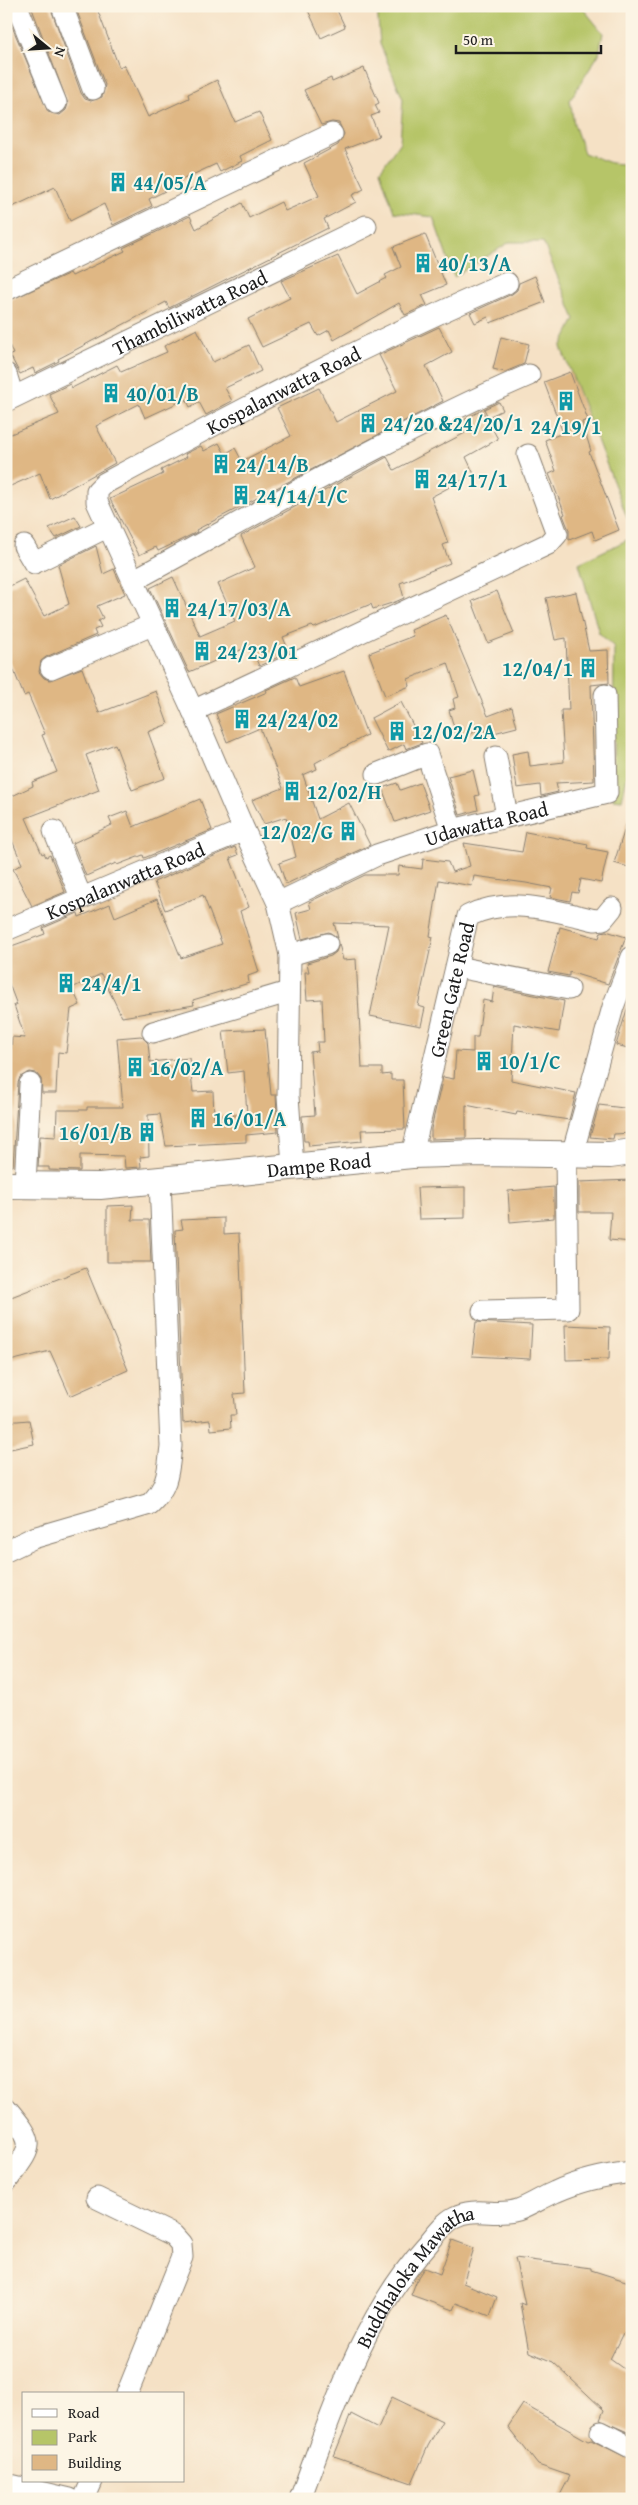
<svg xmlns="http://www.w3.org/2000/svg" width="638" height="2505" font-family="'Gentium Book Plus',serif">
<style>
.green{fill:#b6c568;stroke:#697042}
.building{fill:#dfb784}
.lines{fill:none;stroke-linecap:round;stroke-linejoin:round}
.minor-casing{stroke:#887e70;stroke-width:23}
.tertiary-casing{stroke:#887e70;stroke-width:28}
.minor{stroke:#fff;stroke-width:21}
.tertiary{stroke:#fff;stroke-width:26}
.labels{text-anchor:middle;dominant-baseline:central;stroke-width:4;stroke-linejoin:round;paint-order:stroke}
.culture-label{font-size:20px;font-weight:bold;fill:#0d838f;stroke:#fcf5e5;text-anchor:start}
.street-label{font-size:20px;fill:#1c1c1c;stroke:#fcf5e5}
</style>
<rect width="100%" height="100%" fill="#fcf5e5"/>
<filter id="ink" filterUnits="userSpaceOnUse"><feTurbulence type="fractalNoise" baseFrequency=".02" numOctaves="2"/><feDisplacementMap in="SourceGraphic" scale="10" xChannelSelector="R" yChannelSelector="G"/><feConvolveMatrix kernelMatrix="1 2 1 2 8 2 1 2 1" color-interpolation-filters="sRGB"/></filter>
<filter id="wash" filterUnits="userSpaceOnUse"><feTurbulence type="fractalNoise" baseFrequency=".0096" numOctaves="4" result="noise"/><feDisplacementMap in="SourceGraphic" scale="20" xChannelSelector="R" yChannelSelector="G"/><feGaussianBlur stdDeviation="1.12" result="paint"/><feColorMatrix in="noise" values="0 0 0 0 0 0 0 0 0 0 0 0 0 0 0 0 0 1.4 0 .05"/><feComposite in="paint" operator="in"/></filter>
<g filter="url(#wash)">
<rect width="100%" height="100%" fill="#f5e1c5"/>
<path class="green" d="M377,6H581L603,33L599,54L570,100L574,124L584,153L611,163L632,165V530L561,347L575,319L543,242H510L454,277L433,217L394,212L380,171L400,142L403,99L380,44Z
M627,540H632V753L622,800L613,799L614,647L599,633L579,563Z"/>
<g id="blocks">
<path class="building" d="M31,6H50L81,93L85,99L91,101L102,97L105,85L75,6H96L119,67L124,65L148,117L189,98L188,94L217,80L235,122L259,112L272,140L240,156L242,161L220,172L216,164L164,188L165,191L149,199L152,206L113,225L104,204L70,221L55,187L6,210V26L11,24L48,112L60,115L66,110L68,104Z
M306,6H335L345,27L321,38Z
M364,68L379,103L375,105L379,113L371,116L379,136L345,149L364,189L352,195L356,202L324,219L328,228L169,308L166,302L58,359L59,361L35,373L33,368L20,374L10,355L13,354L6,338V302L70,273L72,276L125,251L123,248L190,216L196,229L242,203L249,218L281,202L285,211L319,196L304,163L338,145L344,134L339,123L332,122L321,125L304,90L331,78L332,82Z
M425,234L446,285L422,295L427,305L405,315L399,303L334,340L329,330L318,336L311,324L262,347L248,319L290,298L281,281L338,256L357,294L387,278L385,275L401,267L393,247Z
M535,276L545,302L490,323L488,317L475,323L470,313L512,294L517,290L519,283Z
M439,327L452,352L426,366L443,401L196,530L197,532L179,541L158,551L156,547L139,555L110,499L163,474L161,470L187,457L185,454L201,446L204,451L219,443L225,454L235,448L242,461L291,436L277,408L319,388L336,422L397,391L379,355Z
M197,329L213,362L249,345L261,371L225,388L232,401L206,415L199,402L190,407L186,399L145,418L139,404L96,426L115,463L50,499L40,473L6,488V436L59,414L49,394L70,384L72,388L117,365L121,372L167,352L164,346Z
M501,337L529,344L524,364L505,372L493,369Z
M570,372L588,420L582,422L591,451L589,452L619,530L595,540L592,531L569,540V530L563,515L565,514L549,474L556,471L545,440L563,433L544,382Z
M499,402L503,410L488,417L484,409Z
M482,410L498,439L466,457L474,474L431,497L448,543L443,545L450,563L400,583L404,598L395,602L373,609L371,604L314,628L312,626L283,637L289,652L259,666L250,646L189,672L150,588L173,577L200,636L235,621L218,584L255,567L241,536L387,457L394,470L438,447L465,433L460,422Z
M75,516L81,526L56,538L49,528Z
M96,546L103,574L114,569L125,594L97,606L103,618L98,621L101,627L94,630L96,635L46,657L41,661L39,672L44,678L50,680L82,668L99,713L156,691L168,724L148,732L165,778L132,790L115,744L86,755L99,790L26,818L42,854L44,853L46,857L50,855L65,892L32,906L13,869L22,864L6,826V799L33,786L32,782L57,772L42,735L45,734L28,694L24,696L10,661L6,663V588L24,579L44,616L69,604L58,565Z
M497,591L514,633L488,643L472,601Z
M576,592L589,651L608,650L609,683L591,685L594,781L556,783L558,792L541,796L540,785L517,788L512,754L528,751L530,766L564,762L561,710H569L566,638L555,640L546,598Z
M446,615L488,716L512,707L517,727L486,735L485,729L457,738L449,710L455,708L453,699L459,697L448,663L408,679L410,686L385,696L369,653L413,636L411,630Z
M344,671L367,735L315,763L317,769L303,775L318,819L349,803L370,845L286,884L279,863L296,857L286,817L264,824L252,800L283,788L260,728L227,742L216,714L267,692L266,690L295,677L299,687Z
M401,702L422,743L406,749L404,744L388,752L371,718Z
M473,770L479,795L475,796L478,810L460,815L448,776Z
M397,783L400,790L420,783L430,810L395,822L382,788Z
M200,799L212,830L144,858L143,855L117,865L116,863L86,876L73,843L112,825L109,818L127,811L133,827Z
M628,819H632V868L614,863Z
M526,832L588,844L587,848L608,852L601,883L581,879L578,893L572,892L570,901L550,897L552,888L526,883L474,876L472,886L439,880L430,936L433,937L418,1006L425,1008L421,1026L370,1016L389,925L334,923L338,938L329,932L302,939L296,913L311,909L309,902L365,875H398L399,866L422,869L423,859L448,862L452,872L470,866L464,843L522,852Z
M235,847L238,855L230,858L249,907L240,911L259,972L248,976L249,983L193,1000L194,1005L122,1017L101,974L72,988L80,1005L71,1009L66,1053L58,1052L56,1093H42L41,1079L36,1073L30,1072L20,1077L18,1083L13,1166H6V1049H11L12,1037L25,1038L14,1005H17L6,976V948L45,934L43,928L78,913L79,917L110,904L115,917L157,899L181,958L222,944L203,895L165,910L154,882Z
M560,927L599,938L601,932L606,931L626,937L608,984L569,972V976L548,972Z
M339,944L343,960L356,959L362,1068H382V1075L391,1074V1080H403L405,1129L361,1130L362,1141L309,1146L308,1141H304L302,1116L315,1115L310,1052L318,1051L317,1042H324L322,999L307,1000L305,972H309L307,963L331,956L336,952Z
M494,987L564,1001L559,1032L514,1024L511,1080L576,1093L569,1120L517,1112L516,1115L466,1105V1138L431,1139V1129L443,1077L454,1079L456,1051L473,1052V1037H478L483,1000L492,1002Z
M632,993V1049L616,1045Z
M265,1029L271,1095H276L278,1132L246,1135V1142L166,1146L160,1114L148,1115L149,1156L140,1157L141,1167L125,1168L124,1156L80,1155V1171L49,1170V1167H38L40,1136L56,1137L57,1110H87V1107H123L117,1038L141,1036L148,1043L150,1062L189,1058L193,1092L213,1091L214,1117L247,1114L244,1071L228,1073L223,1031Z
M599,1105L632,1109V1133L614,1134L613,1139L590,1137Z
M632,1180V1242L609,1240L611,1212H579V1182Z
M465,1187V1218L419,1219L417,1188Z
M554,1187V1218L510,1222L508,1191Z
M133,1205L132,1220H149L151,1262H107V1206Z
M224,1218V1234L239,1233L245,1393L234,1394L236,1415H230L231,1428L211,1430L210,1420L183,1423L175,1230L183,1229L181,1220Z
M86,1268L128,1370L70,1396L50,1351L6,1362V1299Z
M476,1322L532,1325L530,1359L472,1356Z
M565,1325L610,1327L609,1359L566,1360Z
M29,1420L34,1444L6,1450V1422Z
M452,2240L474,2248L463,2283L497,2297L490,2316L456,2303L453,2310L411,2295L418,2277L424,2268L440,2274Z
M515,2258L591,2268V2270L632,2283V2337L623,2333L610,2359L632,2375V2434L600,2420L604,2410L553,2362L529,2352L520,2303L525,2305Z
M392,2397L442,2421L428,2446L412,2483L334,2456L351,2414L378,2428Z
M523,2404L588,2441L591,2440L632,2460V2499H558L570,2476L538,2465L508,2427Z"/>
</g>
</g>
<g filter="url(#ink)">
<use href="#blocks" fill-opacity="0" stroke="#887e70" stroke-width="1"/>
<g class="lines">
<defs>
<g id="minor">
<path d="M17,6L56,103"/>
<path d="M62,6L93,89"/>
<path d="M6,290L332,134"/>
<path d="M6,374L13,397"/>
<path id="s1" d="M6,401L366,226"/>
<path d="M24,546L34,563L109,526"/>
<path d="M134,580C264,510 393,434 529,375"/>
<path d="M51,668L152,625"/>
<path d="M193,711L548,544L557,534L528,455"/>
<path d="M496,757L507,816"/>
<path d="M377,774L427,754L452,830"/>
<path d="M54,831L81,897"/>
<path id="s2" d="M278,903L377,855L452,830L607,793L605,695"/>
<path id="s3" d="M6,930L244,830"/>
<path d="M290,955L327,944"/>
<path d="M457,967L569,989"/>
<path d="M153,1032L288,992"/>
<path id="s4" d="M412,1155L468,916C509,896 552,910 595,920L603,919L612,908"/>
<path d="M572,1155L613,1007L632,957"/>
<path id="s5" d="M293,1166L288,1096L290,955L278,903L244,830L193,711L97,502V491L105,483C237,412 369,342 507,283"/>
<path d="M25,1185L30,1084"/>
<path d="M483,1311L568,1309L566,1155"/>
<path d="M6,1551L33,1538L150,1504C169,1486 168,1470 171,1446L160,1181"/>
<path d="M6,2108C37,2145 34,2144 6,2182"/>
<path d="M97,2198L173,2235L181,2244L182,2257L127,2394"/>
<path d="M601,2432L632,2448"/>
<path d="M6,2484L70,2499"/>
<path d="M84,2499L92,2481"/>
<path id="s6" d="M300,2499C333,2410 362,2318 426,2246C434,2237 443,2223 455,2217C476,2206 496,2217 518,2210C530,2206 543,2197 555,2192C579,2181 606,2175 632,2172"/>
</g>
<g id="tertiary">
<path id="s7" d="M6,1185L100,1186L412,1155L479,1153L610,1155L632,1152"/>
</g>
</defs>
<use href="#minor" class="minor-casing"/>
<use href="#tertiary" class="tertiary-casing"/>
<use href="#minor" class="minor"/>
<use href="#tertiary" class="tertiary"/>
</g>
</g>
<defs>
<symbol id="building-bare" viewBox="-9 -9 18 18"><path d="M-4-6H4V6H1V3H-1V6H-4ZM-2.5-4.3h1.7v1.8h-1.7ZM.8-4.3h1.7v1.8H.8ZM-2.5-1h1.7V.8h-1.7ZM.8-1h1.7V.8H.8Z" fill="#0f9aa8" stroke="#fcf5e5" stroke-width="2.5" paint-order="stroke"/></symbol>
</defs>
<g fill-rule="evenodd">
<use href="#building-bare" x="104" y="168" width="28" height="28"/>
<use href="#building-bare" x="409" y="249" width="28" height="28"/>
<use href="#building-bare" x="97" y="379" width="28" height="28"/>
<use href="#building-bare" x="552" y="387" width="28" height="28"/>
<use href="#building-bare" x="354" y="409" width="28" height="28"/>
<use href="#building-bare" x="207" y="450" width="28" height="28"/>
<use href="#building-bare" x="408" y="465" width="28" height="28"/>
<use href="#building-bare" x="227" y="481" width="28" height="28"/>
<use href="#building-bare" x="158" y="594" width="28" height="28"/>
<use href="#building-bare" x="188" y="637" width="28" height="28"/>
<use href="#building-bare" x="574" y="654" width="28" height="28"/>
<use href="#building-bare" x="228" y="705" width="28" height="28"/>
<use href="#building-bare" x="383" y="717" width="28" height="28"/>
<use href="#building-bare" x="278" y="777" width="28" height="28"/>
<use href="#building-bare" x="334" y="817" width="28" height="28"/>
<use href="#building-bare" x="52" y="969" width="28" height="28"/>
<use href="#building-bare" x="470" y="1047" width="28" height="28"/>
<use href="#building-bare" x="121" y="1053" width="28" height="28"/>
<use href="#building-bare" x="184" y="1104" width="28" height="28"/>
<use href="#building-bare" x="133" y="1118" width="28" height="28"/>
</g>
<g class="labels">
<g class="culture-label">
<text x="133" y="182">44/05/A</text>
<text x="438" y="263">40/13/A</text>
<text x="126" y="393">40/01/B</text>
<text x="383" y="423">24/20 &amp;24/20/1</text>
<text x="566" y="426" text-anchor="middle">24/19/1</text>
<text x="236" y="464">24/14/B</text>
<text x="437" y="479">24/17/1</text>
<text x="256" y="495">24/14/1/C</text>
<text x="187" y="608">24/17/03/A</text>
<text x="217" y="651">24/23/01</text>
<text x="573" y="668" text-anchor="end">12/04/1</text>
<text x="257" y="719">24/24/02</text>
<text x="412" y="731">12/02/2A</text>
<text x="307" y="791">12/02/H</text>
<text x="333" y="831" text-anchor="end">12/02/G</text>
<text x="81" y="983">24/4/1</text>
<text x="499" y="1061">10/1/C</text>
<text x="150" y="1067">16/02/A</text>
<text x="213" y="1118">16/01/A</text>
<text x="132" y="1132" text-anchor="end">16/01/B</text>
</g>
<g class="street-label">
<text stroke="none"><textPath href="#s1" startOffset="204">Thambiliwatta Road</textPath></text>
<text stroke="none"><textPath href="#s5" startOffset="928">Kospalanwatta Road</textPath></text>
<text stroke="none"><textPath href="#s2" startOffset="224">Udawatta Road</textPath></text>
<text stroke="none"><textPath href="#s3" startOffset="129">Kospalanwatta Road</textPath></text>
<text stroke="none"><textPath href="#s4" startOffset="170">Green Gate Road</textPath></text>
<text stroke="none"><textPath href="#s7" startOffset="314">Dampe Road</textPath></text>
<text stroke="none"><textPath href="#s6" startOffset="255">Buddhaloka Mawatha</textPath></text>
</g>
</g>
<rect width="638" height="2505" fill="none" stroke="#fcf5e5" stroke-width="25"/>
<rect x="22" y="2392" width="162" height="90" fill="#fcf5e5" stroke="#a29e95"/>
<rect x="32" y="2409" width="25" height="8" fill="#ffffff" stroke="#a29e95"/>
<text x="68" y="2418" font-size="15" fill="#1c1c1c">Road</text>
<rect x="32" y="2430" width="25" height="15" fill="#b6c568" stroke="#a29e95"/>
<text x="68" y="2442" font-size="15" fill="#1c1c1c">Park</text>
<rect x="32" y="2455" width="25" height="15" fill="#dfb784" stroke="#a29e95"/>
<text x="68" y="2468" font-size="15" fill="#1c1c1c">Building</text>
<g transform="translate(48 48) rotate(108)" stroke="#fcf5e5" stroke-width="4" paint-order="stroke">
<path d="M0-4L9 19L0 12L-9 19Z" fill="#1c1c1c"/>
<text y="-8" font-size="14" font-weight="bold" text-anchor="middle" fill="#1c1c1c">N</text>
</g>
<path d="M456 45v8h145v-8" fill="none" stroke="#1c1c1c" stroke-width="2.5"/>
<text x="463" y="45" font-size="15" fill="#1c1c1c" stroke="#fcf5e5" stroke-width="4" paint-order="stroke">50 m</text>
</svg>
